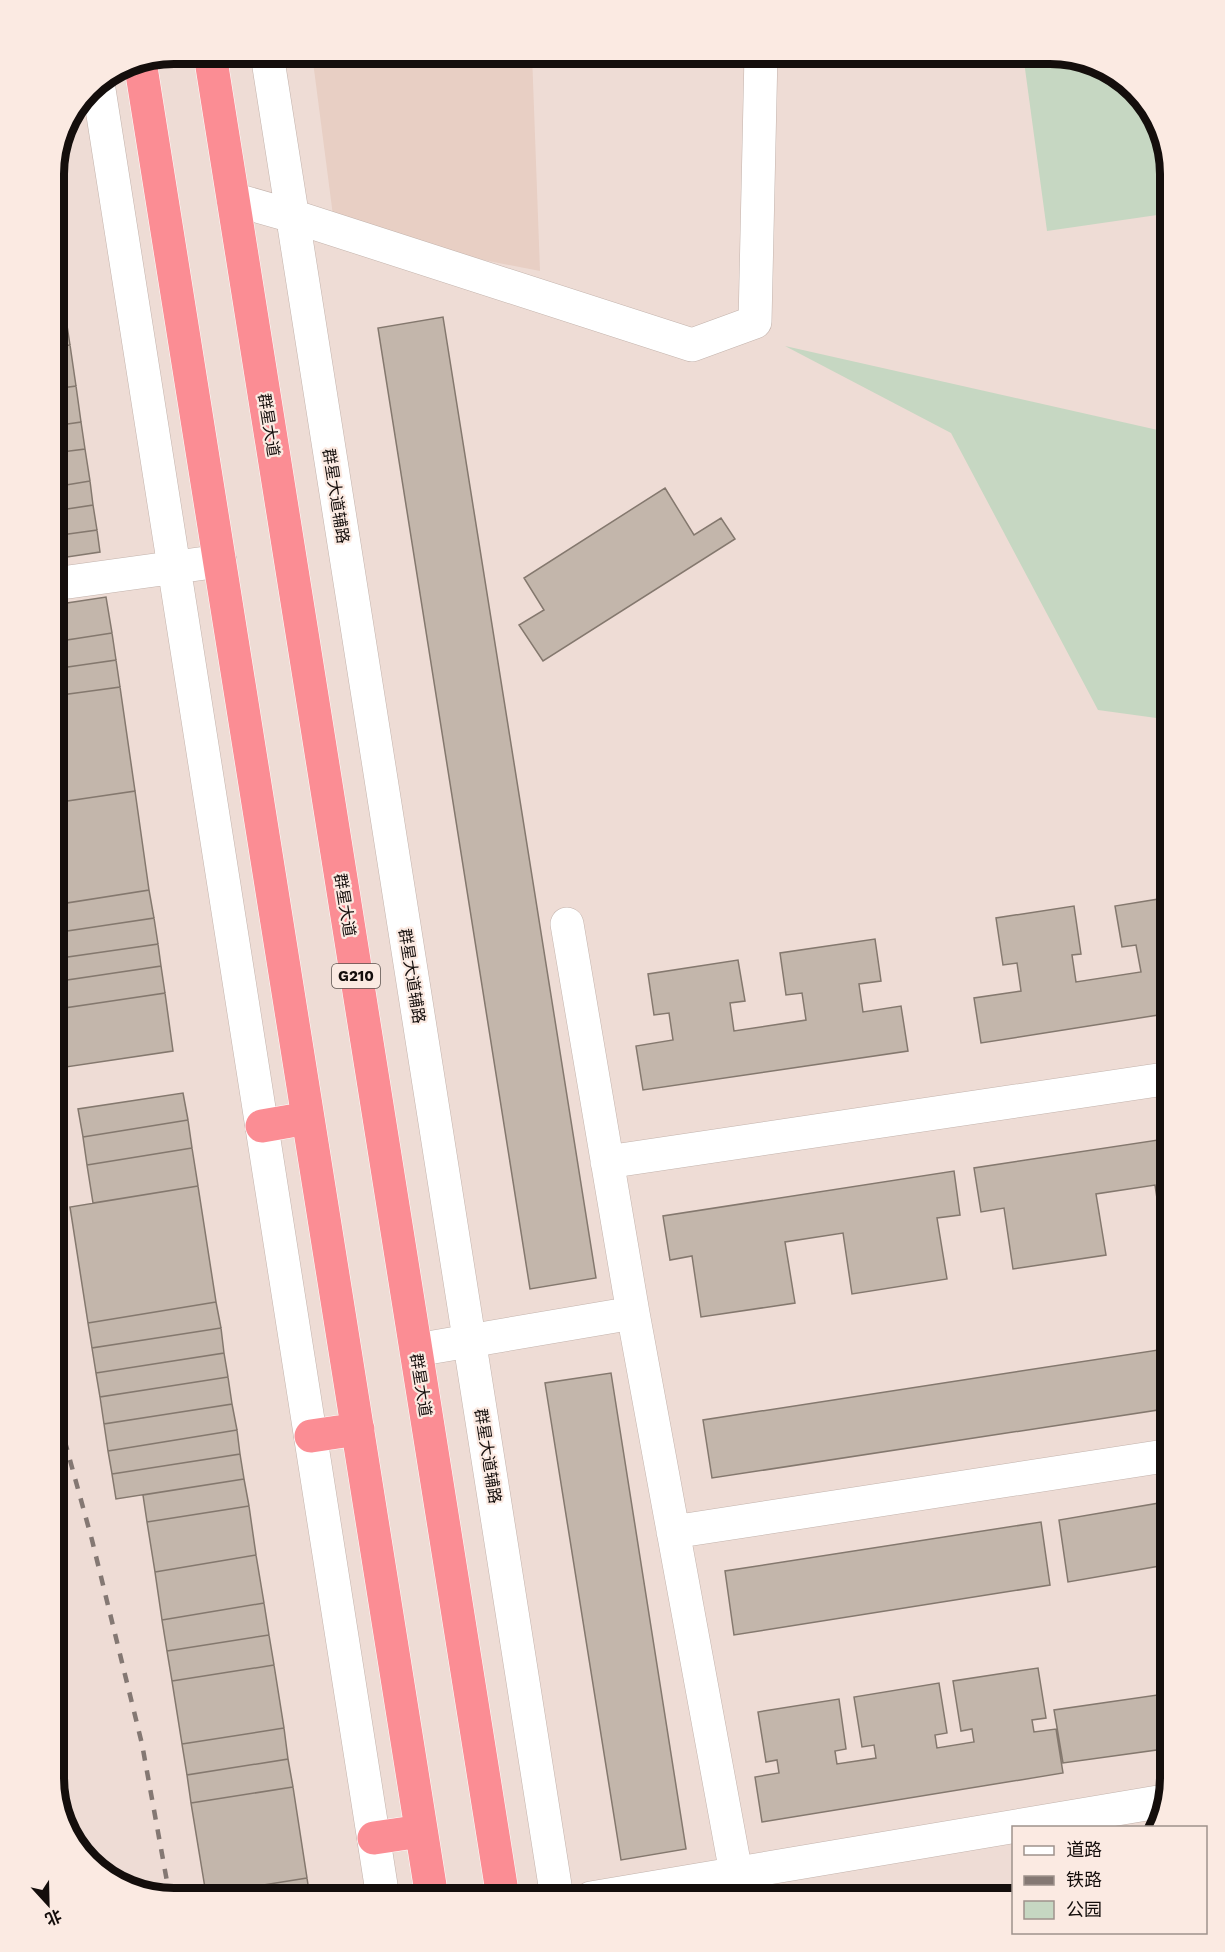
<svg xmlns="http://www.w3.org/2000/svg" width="1225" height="1952" font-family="'Work Sans','Noto Sans SC',sans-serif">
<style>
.built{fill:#e8cfc4}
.green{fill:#c6d7c2}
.building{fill:#c3b6ab;stroke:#84786e;stroke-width:1.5}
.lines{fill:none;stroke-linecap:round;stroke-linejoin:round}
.minor-casing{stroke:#c3b3ac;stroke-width:34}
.highway-casing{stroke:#fff;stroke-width:34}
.minor{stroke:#fff;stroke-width:33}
.highway{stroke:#fb8d94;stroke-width:33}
.rail{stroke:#847873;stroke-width:4.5;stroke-dasharray:10 10;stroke-linecap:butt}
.labels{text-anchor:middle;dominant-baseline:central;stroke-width:4.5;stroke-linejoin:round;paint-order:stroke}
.shield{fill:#fbeae2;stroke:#59504c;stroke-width:1.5}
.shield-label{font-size:15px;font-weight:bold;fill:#140e0c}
.street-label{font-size:16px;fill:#140e0c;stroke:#fbeae2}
.rim{fill:none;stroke:#140e0c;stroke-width:8}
</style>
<rect width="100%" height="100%" fill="#eedcd5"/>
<path class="built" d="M312,54H532L540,271L335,231Z"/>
<path class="green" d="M1023,54H1059L1118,74L1158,121L1171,174V213L1047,231Z
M785,346L1171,433V720L1098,710L951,433Z"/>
<path class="building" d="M54,240L58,262L54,263Z
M58,262L64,306L54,307V263Z
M64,306L70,345L54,347V307Z
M443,317L596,1278L530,1289L378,328Z
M70,345L76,386L54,389V347Z
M76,386L81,422L54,426V389Z
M81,422L85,449L54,453V426Z
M85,449L90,481L54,487V453Z
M90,481L93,505L54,511V487Z
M665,488L694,535L721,518L735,539L543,661L519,625L544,610L524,578Z
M93,505L97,530L54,536V511Z
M97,530L100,552L54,559V536Z
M106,597L112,633L54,642V605Z
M112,633L116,660L54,669V642Z
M116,660L120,687L54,696V669Z
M120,687L135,791L54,803V696Z
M135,791L149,890L54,905V803Z
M149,890L154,918L54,933V905Z
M1171,897V1013L981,1043L974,998L1021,991L1017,963L1003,965L996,918L1074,906L1081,954L1072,955L1076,982L1141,972L1136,945L1122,947L1115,906Z
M154,918L158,944L54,959V933Z
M875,939L881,981L859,984L863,1012L901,1006L908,1051L643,1090L636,1046L673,1040L669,1013L654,1015L648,974L738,960L745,1001L730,1003L734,1031L806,1020L802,993L786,995L780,953Z
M158,944L161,966L54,982V959Z
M161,966L165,993L58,1009L54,982Z
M165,993L173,1051L66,1067L58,1009Z
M183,1093L188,1120L83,1137L78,1109Z
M188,1120L192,1148L87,1165L83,1137Z
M1171,1138V1245L1164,1246L1155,1185L1096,1194L1106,1255L1013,1269L1004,1208L981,1212L974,1168Z
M192,1148L198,1186L93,1203L87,1165Z
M954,1171L960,1215L937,1218L947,1279L852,1294L843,1233L785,1242L795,1303L701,1317L692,1256L670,1260L663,1216Z
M198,1186L216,1302L88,1323L70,1207Z
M216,1302L221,1328L92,1348L88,1323Z
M221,1328L224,1353L96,1373L92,1348Z
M1171,1348V1408L712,1478L703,1420Z
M224,1353L228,1377L100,1397L96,1373Z
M611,1373L686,1849L621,1860L545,1383Z
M228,1377L232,1404L104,1424L100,1397Z
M232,1404L237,1430L108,1451L104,1424Z
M237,1430L240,1454L112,1474L108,1451Z
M240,1454L244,1479L116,1499L112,1474Z
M244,1479L249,1506L147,1522L143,1495Z
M1171,1501V1564L1068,1582L1059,1520Z
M249,1506L256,1555L155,1572L147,1522Z
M1041,1522L1050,1585L734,1635L725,1571Z
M256,1555L264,1603L162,1620L155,1572Z
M264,1603L269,1635L167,1651L162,1620Z
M269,1635L274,1665L172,1681L167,1651Z
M274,1665L284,1728L182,1744L172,1681Z
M1038,1668L1046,1718L1032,1720L1034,1732L1056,1729L1063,1773L762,1822L755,1777L779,1773L777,1760L766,1762L758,1712L839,1699L846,1749L835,1751L837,1764L876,1758L874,1745L862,1747L854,1697L939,1683L947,1733L935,1735L937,1748L974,1742L972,1729L961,1731L953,1681Z
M1171,1693V1748L1063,1763L1054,1710Z
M284,1728L288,1759L187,1775L182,1744Z
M288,1759L293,1787L191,1803L187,1775Z
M293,1787L307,1878L206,1894L191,1803Z
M307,1878L310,1898H206V1894Z"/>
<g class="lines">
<defs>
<path id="minor" d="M267,54L557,1898
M98,83L383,1898
M233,199L292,216L692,345L755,322L761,54
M54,584L220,561
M567,924L633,1313L736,1873
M607,1162L1171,1078
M416,1350L633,1313
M673,1532L1171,1455
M591,1898L1164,1801"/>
<path id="highway" d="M210,54L503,1898
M140,61L432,1898
M262,1126L308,1118
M311,1436L358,1429
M374,1838L421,1831"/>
</defs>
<use href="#minor" class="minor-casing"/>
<use href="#highway" class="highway-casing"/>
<use href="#minor" class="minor"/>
<use href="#highway" class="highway"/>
<path class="rail" d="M54,1402L92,1540L142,1744L170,1898"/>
</g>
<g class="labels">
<rect class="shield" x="332" y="964" width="48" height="24" rx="4.5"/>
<g class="shield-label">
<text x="356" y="976">G210</text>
</g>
<g class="street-label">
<text transform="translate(269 425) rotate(81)">群星大道</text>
<text transform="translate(336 496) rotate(81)">群星大道辅路</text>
<text transform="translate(345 905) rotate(81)">群星大道</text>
<text transform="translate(412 976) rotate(81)">群星大道辅路</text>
<text transform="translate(421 1385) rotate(81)">群星大道</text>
<text transform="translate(488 1456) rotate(81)">群星大道辅路</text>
</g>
</g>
<path d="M0 0H1225V1952H0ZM174 64H1050A110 110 0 0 1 1160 174V1778A110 110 0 0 1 1050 1888H174A110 110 0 0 1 64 1778V174A110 110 0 0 1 174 64Z" fill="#fbeae2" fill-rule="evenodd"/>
<path class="rim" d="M174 64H1050A110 110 0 0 1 1160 174V1778A110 110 0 0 1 1050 1888H174A110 110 0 0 1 64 1778V174A110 110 0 0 1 174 64Z"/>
<rect x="1012" y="1826" width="195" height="108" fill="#fbeae2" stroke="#9f928c" stroke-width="1.5"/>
<rect x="1024" y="1846" width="30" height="9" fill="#ffffff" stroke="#9f928c" stroke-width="1.5"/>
<text x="1066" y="1856" font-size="18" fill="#140e0c">道路</text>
<rect x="1024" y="1876" width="30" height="9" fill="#847873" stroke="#9f928c" stroke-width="1.5"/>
<text x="1066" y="1886" font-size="18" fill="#140e0c">铁路</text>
<rect x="1024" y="1901" width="30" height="18" fill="#c6d7c2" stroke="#9f928c" stroke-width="1.5"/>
<text x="1066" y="1916" font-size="18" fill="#140e0c">公园</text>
<g transform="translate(48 1904) rotate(158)" stroke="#fbeae2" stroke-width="4.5" paint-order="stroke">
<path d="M0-4.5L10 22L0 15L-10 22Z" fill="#140e0c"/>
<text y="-9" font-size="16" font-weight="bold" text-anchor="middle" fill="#140e0c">北</text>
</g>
</svg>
